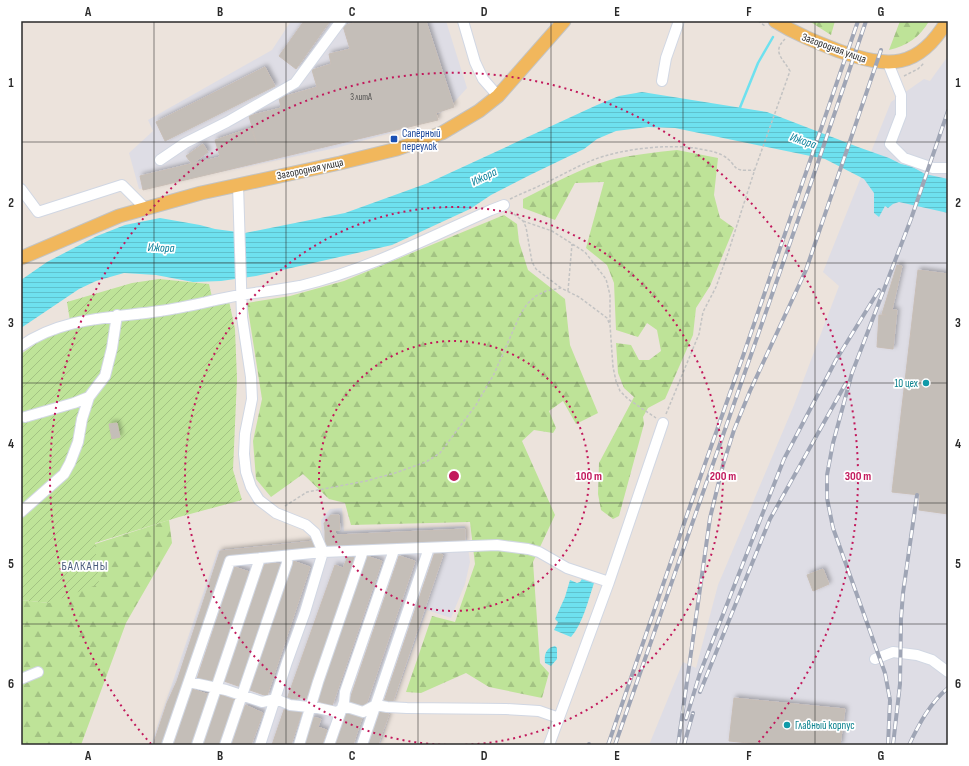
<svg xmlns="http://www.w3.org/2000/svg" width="969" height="766" font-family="'Sofia Sans Condensed',sans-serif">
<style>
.industrial{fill:#dedde5}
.forest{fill:url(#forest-firs)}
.garden{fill:url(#garden-furrows)}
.water{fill:url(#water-rules)}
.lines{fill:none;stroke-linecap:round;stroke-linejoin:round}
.stream{stroke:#6ee1ef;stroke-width:2.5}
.building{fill:#c4beb8;stroke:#c8beb6;filter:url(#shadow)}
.minor-casing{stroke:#d1d7e3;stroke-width:12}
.major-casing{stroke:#c3c3c3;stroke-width:15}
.path{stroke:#c3c3c3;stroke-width:1.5;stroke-dasharray:3 2;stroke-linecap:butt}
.minor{stroke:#fff;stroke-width:10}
.major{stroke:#f1b75c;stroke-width:13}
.rail-casing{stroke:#9fa5b5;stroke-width:4}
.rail{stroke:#fff;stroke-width:2.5;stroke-dasharray:8;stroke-linecap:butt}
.grid{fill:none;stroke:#2a2a2a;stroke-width:1;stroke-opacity:0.55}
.ring{fill:none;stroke:#c2185b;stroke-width:2;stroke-dasharray:2 4}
.transit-dot{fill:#1a4fb4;stroke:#fff;stroke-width:1.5}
.culture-dot{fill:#0f9aa8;stroke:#fff;stroke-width:1.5}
.labels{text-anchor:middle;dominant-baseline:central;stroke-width:3.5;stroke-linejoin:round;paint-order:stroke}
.number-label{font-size:9px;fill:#504f4e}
.street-label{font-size:11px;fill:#2a2a2a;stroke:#fff}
.transit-label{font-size:11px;fill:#164399;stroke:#fff;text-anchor:start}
.culture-label{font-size:11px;fill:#0d838f;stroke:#fff;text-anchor:end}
.water-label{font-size:12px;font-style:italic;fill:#0d819b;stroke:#fff}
.neighbourhood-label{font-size:12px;letter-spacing:1px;fill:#4a5b7b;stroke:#fff}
.centre{fill:#c2185b;stroke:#fff;stroke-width:2}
.ring-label{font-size:12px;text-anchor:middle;font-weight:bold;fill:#c2185b;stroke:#fff;stroke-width:3.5;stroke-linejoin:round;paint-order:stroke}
.neatline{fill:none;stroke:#2a2a2a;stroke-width:1.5}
.grid-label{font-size:13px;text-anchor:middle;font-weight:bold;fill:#2a2a2a}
</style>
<defs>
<pattern id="forest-firs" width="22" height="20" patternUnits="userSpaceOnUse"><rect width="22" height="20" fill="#bee398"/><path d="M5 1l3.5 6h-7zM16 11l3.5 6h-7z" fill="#a3c383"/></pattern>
<pattern id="garden-furrows" width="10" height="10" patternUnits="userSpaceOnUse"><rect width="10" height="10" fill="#bee398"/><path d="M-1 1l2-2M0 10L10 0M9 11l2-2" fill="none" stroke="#a3c383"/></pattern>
<pattern id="water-rules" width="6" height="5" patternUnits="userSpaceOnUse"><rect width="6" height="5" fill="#6ee1ef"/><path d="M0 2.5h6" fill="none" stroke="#5fc1cd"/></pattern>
<filter id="shadow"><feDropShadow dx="2.5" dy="-2.5" stdDeviation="2" flood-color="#0004"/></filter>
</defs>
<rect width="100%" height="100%" fill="#ece3dc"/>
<path class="industrial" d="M291,21H446L467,88L448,109L409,128L336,148L139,189L129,153L153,131L148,120L272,50Z
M948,56V745H649L683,662L696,668L718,585L794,405L839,286L823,272L891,102L924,79L930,81Z
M342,508L344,531L465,526L470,562L465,584L451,618L427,610L392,707L380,745H151L218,550L322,539L321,520L330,509Z"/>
<path class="forest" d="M809,21H835L831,35Z
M900,21H929C920,37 907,46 889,50Z
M677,150L718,158L714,195L720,218L734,228L710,286L696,308L693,335L665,399L648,408L643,417L644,424L619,516L613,519L601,510L598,494L599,463L634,397L624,388L618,373L616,343L631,345L639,360H649L661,351L657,330L647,323L638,337L616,330L614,283L607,265L586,248L604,182L575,183L555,220L523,208V199C551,185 580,168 610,160C632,155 655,152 677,150Z
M504,215L517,224L519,242L528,270L565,299L570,345L598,413L576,424L563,401L549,411L556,428L553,433L534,430L522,441L555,515L533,562L540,663L549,673L542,698L489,687L466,673L421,693L406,692L432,616L455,622L475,564L470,522L351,525L345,503L329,499L303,474L271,497L256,479L253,441L262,399L247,303L290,296L344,281Z
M169,520L172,543L126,623L81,745H21V600L49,603L95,544Z"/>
<path class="garden" d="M159,279L209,284L212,297L70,321L67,302L132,283Z
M229,301L235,329L237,379L233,470L242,500L179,517L95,543L99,584L49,603L21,600V354L38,342L64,329Z"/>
<path class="water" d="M642,92L767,112L858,147L889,158L901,164L911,166L925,174L948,179V213L899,202L893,204L888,208L885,206L879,217L874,213V193L864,179L825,159L675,128L648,127L616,131L597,139L584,149L530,175L491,195L470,209L392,245L256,276L221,281L193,282L156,275L124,273L96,281L79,289L21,328V280L47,262L97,236L125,225L160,218L200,225L215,229L245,233L345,213L428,183L597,105L619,96Z
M583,577L594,583C588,601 583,623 571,637L554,630L558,622L555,619L565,597L570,580L577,583L580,582Z
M555,646L557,648V659L551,666L545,663C544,654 546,648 555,646Z"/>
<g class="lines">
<path class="stream" d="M739,110L758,63L773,37"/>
</g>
<path class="building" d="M304,21H330L296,69L279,56Z
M360,21H426L454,107L436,113L438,120L143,190L140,176L220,157L215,140L251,128L257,145L249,116L281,108L279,98L317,87L312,70L331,64L329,54L350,49L343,26Z
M265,67L275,86L165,141L156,122Z
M203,144L208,152L192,164L186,156Z
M897,265L902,266L892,310H897L893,349L877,347L879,315H886L882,314Z
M918,270L948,274V514L919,510L920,495L892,492Z
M117,423L120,437L112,439L109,424Z
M331,515H339L340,530L325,531L324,523Z
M465,529V543L325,547V531L335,530L336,535Z
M314,541L315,549L226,559L163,745H153L167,703L177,681L220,551Z
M435,552L443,555L392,704L384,701Z
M348,556L356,559L306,699L298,697L296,702L287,699L335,565L343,568Z
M366,556L382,561L332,706L317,701Z
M399,556L415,561L365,708L349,702Z
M293,561L310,567L267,696L250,690Z
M274,563L282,565L241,687L224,681L264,565Z
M234,567L250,572L213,684L197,679Z
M823,569L829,584L813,591L807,575Z
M192,689L210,695L193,745H173Z
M219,694L236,700L221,745H202Z
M734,698L845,709L840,745H768L729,741Z
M245,705L263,713L251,745H231Z
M285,707L302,711L291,745H272Z
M380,711L389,714L378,745H368Z
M346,712L362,718L353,745H335Z
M312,717L321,719L318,727L327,730L322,745H303Z"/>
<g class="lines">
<defs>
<path id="minor" d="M463,21L475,62L483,79L498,96
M888,63L901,95V115L890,144L904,158L933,168H948
M662,81L666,58L679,21
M160,160L185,143L227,122L295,83L341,21
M238,184L242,317L251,377L252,399L245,434L244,454L246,472L251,487L259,500L276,513L306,525L315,533L323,552L305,612L287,662L260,745
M21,189L38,212L122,185L146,209
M21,346C62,317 112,318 160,311C187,307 213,300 240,295C260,292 280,290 300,286C367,270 428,238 491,210L504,205
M25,417L74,403L89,397
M21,512L64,474L70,463L78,442L82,419L89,397L105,376L112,348L117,315
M875,659L893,652L917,655L932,660L948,672
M21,679L38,672
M189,682L226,690L262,702L276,699L290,705L318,708L336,712L347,707L363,712L376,705L387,707L407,708L506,709L539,711L559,718
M167,745L230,561L323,552L497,545L528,549L539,552L567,568L609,582
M197,745L260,558
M225,745L287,563L288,556
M299,745L318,682L363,551
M329,745L344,702L345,692L394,550
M362,745L429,548
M549,745L609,582L663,423"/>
<path id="major" d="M775,21C796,34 816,42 839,51C888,68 918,70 947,21
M21,258L119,216L201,193L340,163L397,149L442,133L479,111L498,96L564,21"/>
</defs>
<use href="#minor" class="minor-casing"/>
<use href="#major" class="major-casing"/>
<path class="path" d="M758,21L765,26
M904,76L918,69L924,63
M510,199C520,194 531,190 541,185C559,177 575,167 593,160C620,149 667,144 695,148C704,150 714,151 722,155C740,165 728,172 755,170
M510,211L523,221L526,227L532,262L536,269L561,288
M523,221L552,231L585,252L606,279L610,295V323
M568,291L572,244
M666,414L699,334L703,312L716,287L728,253L755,169L790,71C782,57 772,52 785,39
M285,506L307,492L366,481L395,473L426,462L440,453L476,405L494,374L520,315L527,304L536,296L546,291L561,288L579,297L607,318L610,325L613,367L616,381L620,391L628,399L656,418"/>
<use href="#minor" class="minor"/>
<use href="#major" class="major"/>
<defs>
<path id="rail" d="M700,692L770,519L846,383
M686,719L700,673L784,459L836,360L879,290
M589,745V744
M608,745L688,512L742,359L858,21
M615,745L813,177L866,21
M678,745L710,518L723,465L734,430L750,391L806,270L881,50
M684,745L693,713
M888,745L890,700L885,673L833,528L827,498V475L833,443L852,373L911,219L948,111
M893,745L900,684L901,619L903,593L917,495
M909,745C919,724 930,703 948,688"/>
</defs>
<use href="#rail" class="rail-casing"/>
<use href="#rail" class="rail"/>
</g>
<path class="grid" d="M154,21V745M286,21V745M418,21V745M551,21V745M683,21V745M815,21V745M21,142H948M21,263H948M21,383H948M21,503H948M21,624H948"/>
<g class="ring">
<circle cx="454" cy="476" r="135"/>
<path d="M452 745A269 269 0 1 1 456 745"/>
<path d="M151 744A404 404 0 1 1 757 744"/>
</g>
<rect class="transit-dot" x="390" y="135" width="8" height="8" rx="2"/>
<g class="culture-dot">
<circle cx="926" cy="383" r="4"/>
<circle cx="787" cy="725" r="4"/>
</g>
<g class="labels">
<g class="number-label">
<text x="361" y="97">3 литА</text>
</g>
<g class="street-label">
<text transform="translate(834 48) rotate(20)">Загородная улица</text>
<text transform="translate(310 169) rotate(-12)">Загородная улица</text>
</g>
<g class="transit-label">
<text x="402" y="133">Сапёрный<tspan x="402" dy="13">переулок</tspan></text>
</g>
<g class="culture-label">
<text x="918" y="383">10 цех</text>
<text x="795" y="725" text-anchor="start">Главный корпус</text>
</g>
<g class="water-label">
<text transform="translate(803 141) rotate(19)">Ижора</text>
<text transform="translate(484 177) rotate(-26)">Ижора</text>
<text transform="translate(161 248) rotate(2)">Ижора</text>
</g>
<g class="neighbourhood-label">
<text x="85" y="566">БАЛКАНЫ</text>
</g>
</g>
<circle cx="454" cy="476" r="6" class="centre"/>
<g class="ring-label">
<text x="589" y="480">100 m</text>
<text x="723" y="480">200 m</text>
<text x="858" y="480">300 m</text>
</g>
<rect width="969" height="766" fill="none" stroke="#ffffff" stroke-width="44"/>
<rect x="22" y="22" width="925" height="722" class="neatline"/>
<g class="grid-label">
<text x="88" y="16">A</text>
<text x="220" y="16">B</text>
<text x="352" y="16">C</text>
<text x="484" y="16">D</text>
<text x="617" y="16">E</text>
<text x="749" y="16">F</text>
<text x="881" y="16">G</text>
<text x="11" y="87">1</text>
<text x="958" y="87">1</text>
<text x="11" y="207">2</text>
<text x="958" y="207">2</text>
<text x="11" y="327">3</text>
<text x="958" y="327">3</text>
<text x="11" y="448">4</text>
<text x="958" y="448">4</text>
<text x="11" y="568">5</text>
<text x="958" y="568">5</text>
<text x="11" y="688">6</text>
<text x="958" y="688">6</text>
<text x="88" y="760">A</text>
<text x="220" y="760">B</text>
<text x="352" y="760">C</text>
<text x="484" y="760">D</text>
<text x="617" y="760">E</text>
<text x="749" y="760">F</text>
<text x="881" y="760">G</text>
</g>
</svg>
